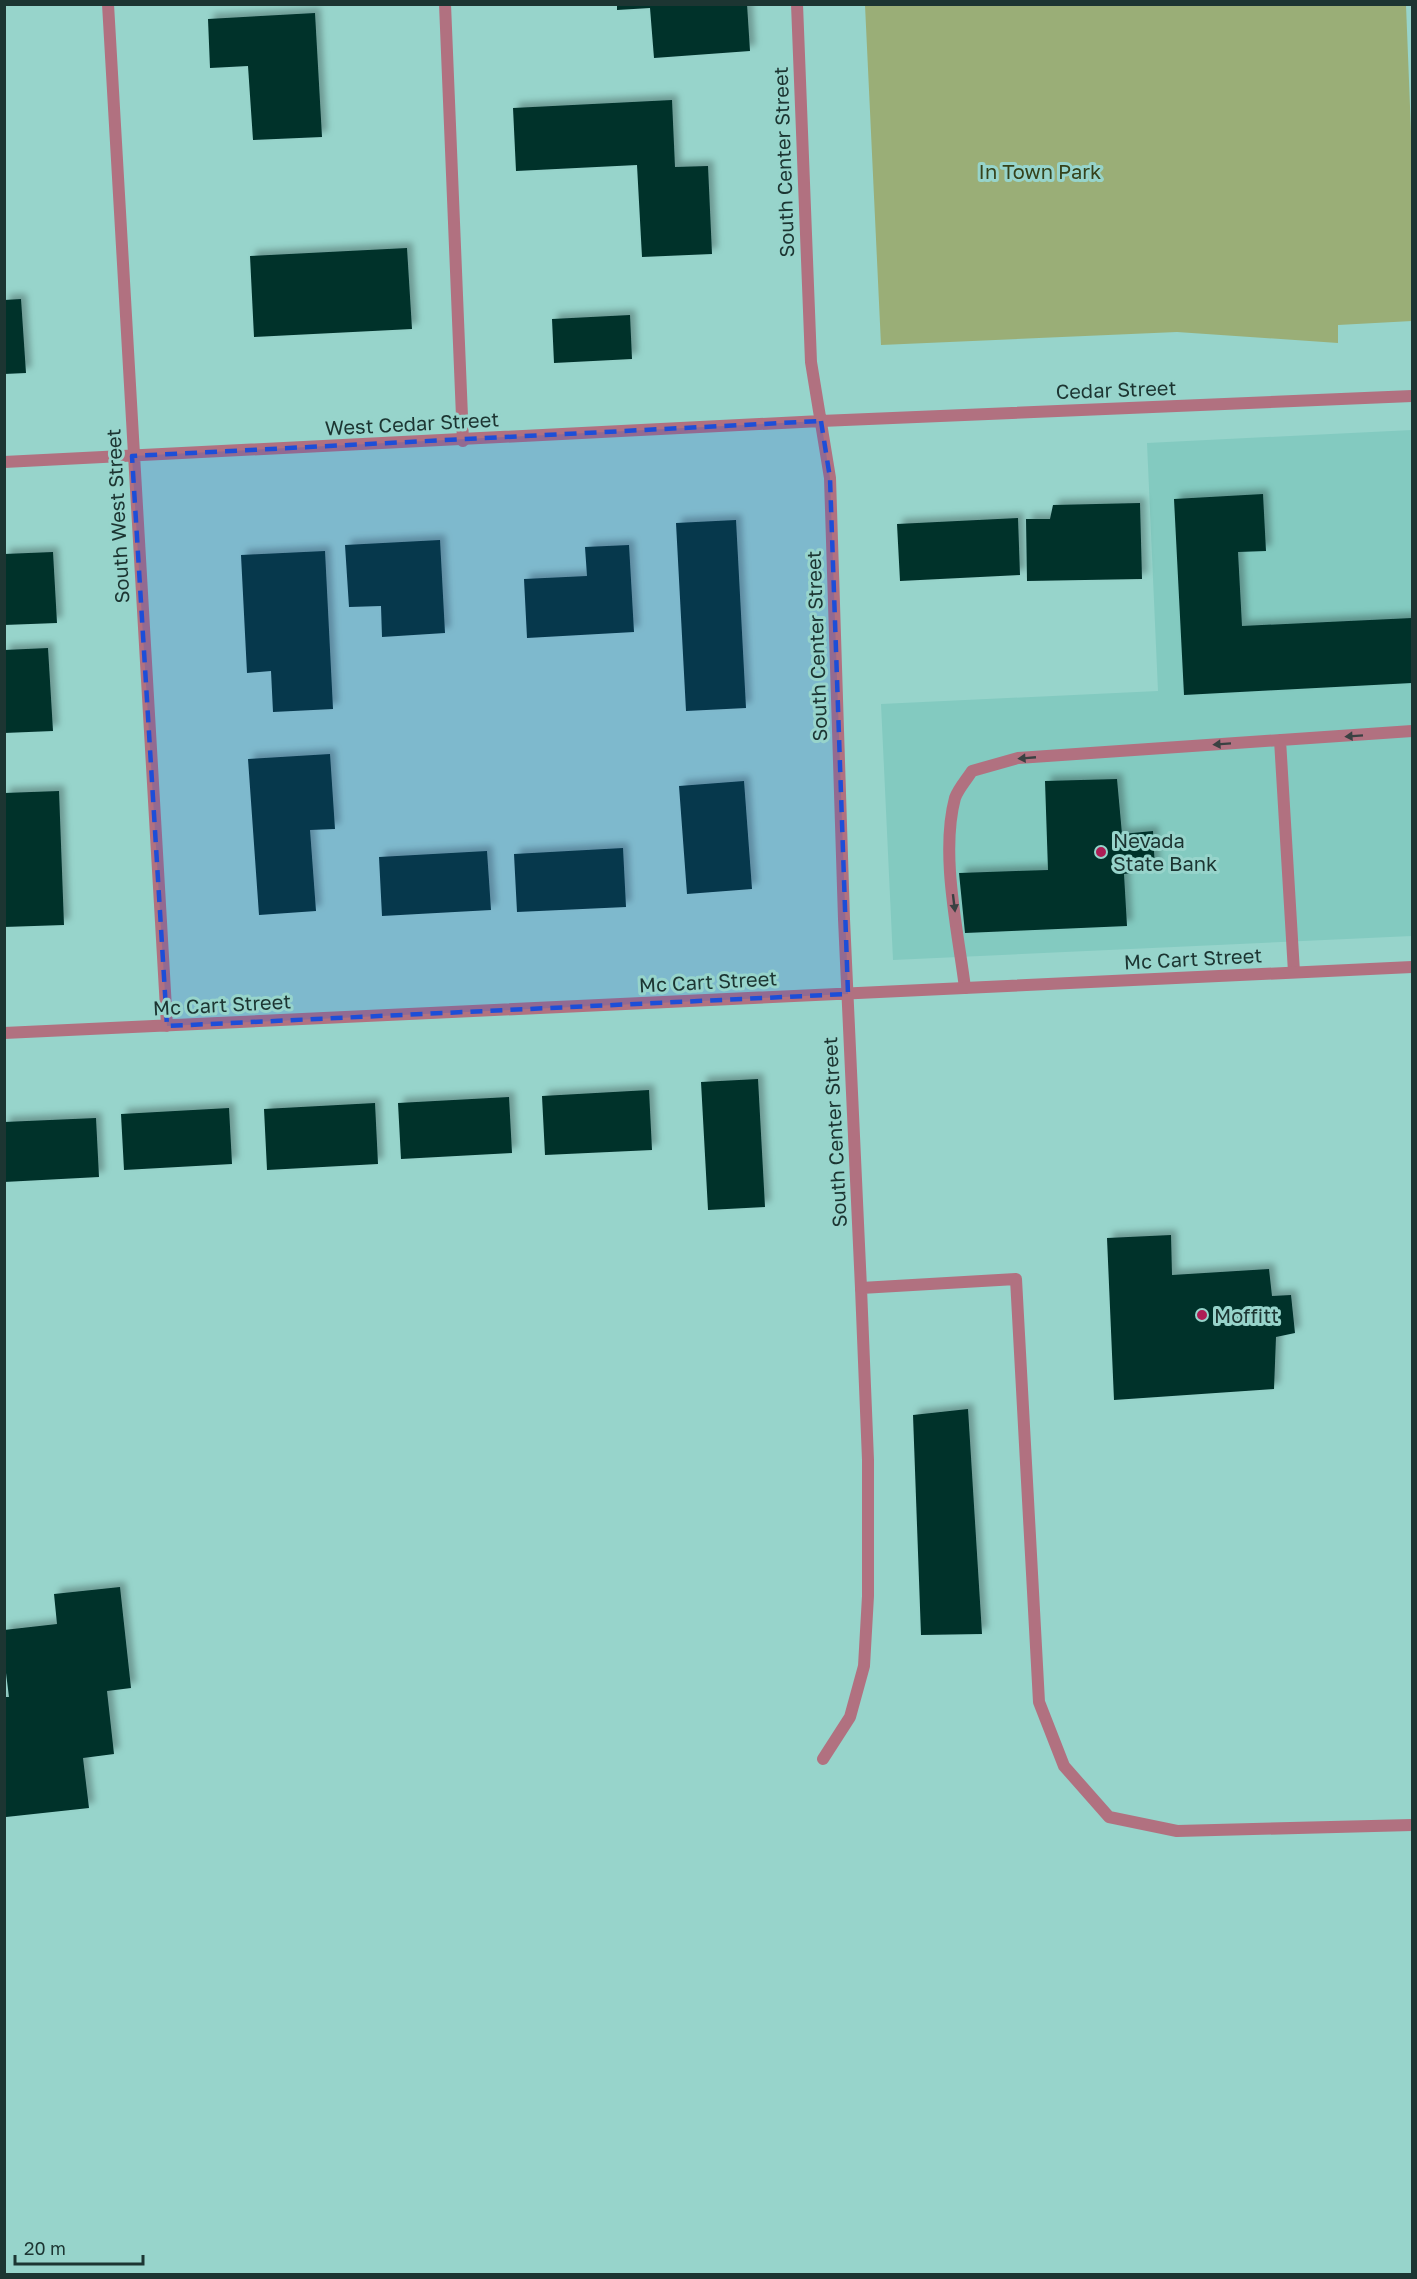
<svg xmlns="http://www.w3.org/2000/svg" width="1417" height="2279" font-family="'Golos Text',sans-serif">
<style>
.built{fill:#83cac0}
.green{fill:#9aae77}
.building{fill:#00302b;filter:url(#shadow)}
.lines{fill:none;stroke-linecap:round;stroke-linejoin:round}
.lane{stroke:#b17180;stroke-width:12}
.street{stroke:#b17180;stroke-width:12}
.oneway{fill:#3a4142}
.marked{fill:#1d4ed8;fill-opacity:0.2;stroke:#1d4ed8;stroke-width:4.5;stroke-dasharray:12 8;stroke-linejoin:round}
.poi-dot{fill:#ad1d55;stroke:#97d4cb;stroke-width:2}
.labels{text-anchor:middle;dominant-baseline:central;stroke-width:6;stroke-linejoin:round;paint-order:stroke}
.street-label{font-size:20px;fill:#1c3532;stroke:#97d4cb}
.park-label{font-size:20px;fill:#35421b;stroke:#97d4cb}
.poi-label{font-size:20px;fill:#1c3532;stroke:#97d4cb;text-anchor:start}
</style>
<defs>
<filter id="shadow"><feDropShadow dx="5.5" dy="-5.5" stdDeviation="3" flood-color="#0004"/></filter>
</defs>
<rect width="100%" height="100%" fill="#97d4cb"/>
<path class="built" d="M1412,430V936L893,960L881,704L1158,691L1147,443Z"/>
<path class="green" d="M865,5H1406L1412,157V321L1338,325V343L1177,332L881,345Z"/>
<path class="building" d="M617,4H747L750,51L654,58L650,8L617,10Z
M315,13L322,137L253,140L248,66L210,68L208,19Z
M672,100L675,167L708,166L712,254L642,257L637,165L516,171L513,108Z
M407,248L412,329L254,337L250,256Z
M21,299L26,373L4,374V300Z
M630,315L632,359L554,363L552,319Z
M1263,494L1266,551L1238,552L1242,626L1412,618V683L1184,695L1174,499Z
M1140,503L1142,579L1027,581L1026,519H1050L1053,505Z
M1018,518L1020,575L900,581L897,524Z
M736,520L746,708L686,711L676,523Z
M440,540L445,633L382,637L381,606L349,607L345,545Z
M629,545L634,632L527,638L524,579L587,576L585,547Z
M325,551L333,709L273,712L271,671L247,673L241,555Z
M53,552L57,623L4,625V554Z
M48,648L53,731L4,733V650Z
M330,754L335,829L310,830L316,911L259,915L248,759Z
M1117,779L1122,834L1153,831L1155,870L1124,874L1127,926L965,933L959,873L1048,870L1045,781Z
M744,781L752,889L687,894L679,786Z
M59,791L64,925L4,927V793Z
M623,848L626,907L517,912L514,854Z
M487,851L491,910L382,916L379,857Z
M758,1079L765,1207L708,1210L701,1082Z
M649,1090L652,1150L545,1155L542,1096Z
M509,1097L512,1153L401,1159L398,1103Z
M375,1103L378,1164L267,1170L264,1109Z
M229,1108L232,1164L124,1170L121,1114Z
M96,1118L99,1177L4,1182V1122Z
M1171,1235L1172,1275L1269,1269L1272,1296L1291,1295L1295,1333L1276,1337L1274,1389L1114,1400L1107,1238Z
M968,1409L982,1634L921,1635L913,1415Z
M120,1587L131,1688L107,1691L114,1754L83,1758L89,1808L6,1817L4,1697H9L4,1657V1630L57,1624L54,1594Z"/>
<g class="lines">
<path class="lane" d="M445,4L463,441
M1280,740L1294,972
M965,988C958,931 940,854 955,798C958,789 967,779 972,771L1018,758L1412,731
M823,1759L850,1717L864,1666L868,1596V1460L861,1288L1016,1279L1039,1702L1064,1766L1109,1817L1177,1831L1412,1825"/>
<path class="street" d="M108,4L167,1026
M797,4L811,362L830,478L844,919L861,1288
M4,462L821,421L1412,396
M4,1033L1412,967"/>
</g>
<defs><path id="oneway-solid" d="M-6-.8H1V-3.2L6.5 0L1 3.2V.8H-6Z" transform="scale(1.5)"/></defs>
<g class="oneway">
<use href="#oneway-solid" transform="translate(1354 736) rotate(176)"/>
<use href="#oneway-solid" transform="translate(1222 744) rotate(176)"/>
<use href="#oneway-solid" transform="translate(1027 758) rotate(175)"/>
<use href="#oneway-solid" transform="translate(954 903) rotate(83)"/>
</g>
<path class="marked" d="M821,421L830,478L848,994L167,1026L132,456Z"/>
<g class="poi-dot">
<circle cx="1101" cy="852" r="6"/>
<circle cx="1202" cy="1315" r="6"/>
</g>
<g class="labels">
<g class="street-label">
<text transform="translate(783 162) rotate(-92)">South Center Street</text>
<text transform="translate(1116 389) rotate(-2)">Cedar Street</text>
<text transform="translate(412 423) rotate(-3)">West Cedar Street</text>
<text transform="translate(117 516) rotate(-93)">South West Street</text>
<text transform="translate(816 646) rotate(-92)">South Center Street</text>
<text transform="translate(1193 958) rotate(-3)">Mc Cart Street</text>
<text transform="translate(708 981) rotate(-3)">Mc Cart Street</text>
<text transform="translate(222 1004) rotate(-3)">Mc Cart Street</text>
<text transform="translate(834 1132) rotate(-93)">South Center Street</text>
</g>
<g class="park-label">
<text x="1040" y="171">In Town Park</text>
</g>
<g class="poi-label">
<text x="1113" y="840">Nevada<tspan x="1113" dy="23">State Bank</tspan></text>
<text x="1214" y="1315">Moffitt</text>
</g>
</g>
<rect width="1417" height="2279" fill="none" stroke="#1c3532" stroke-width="12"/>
<path d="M15 2255v9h128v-9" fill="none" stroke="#1c3532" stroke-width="3"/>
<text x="24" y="2255" font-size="18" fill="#1c3532" stroke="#97d4cb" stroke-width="4.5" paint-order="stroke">20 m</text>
</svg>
